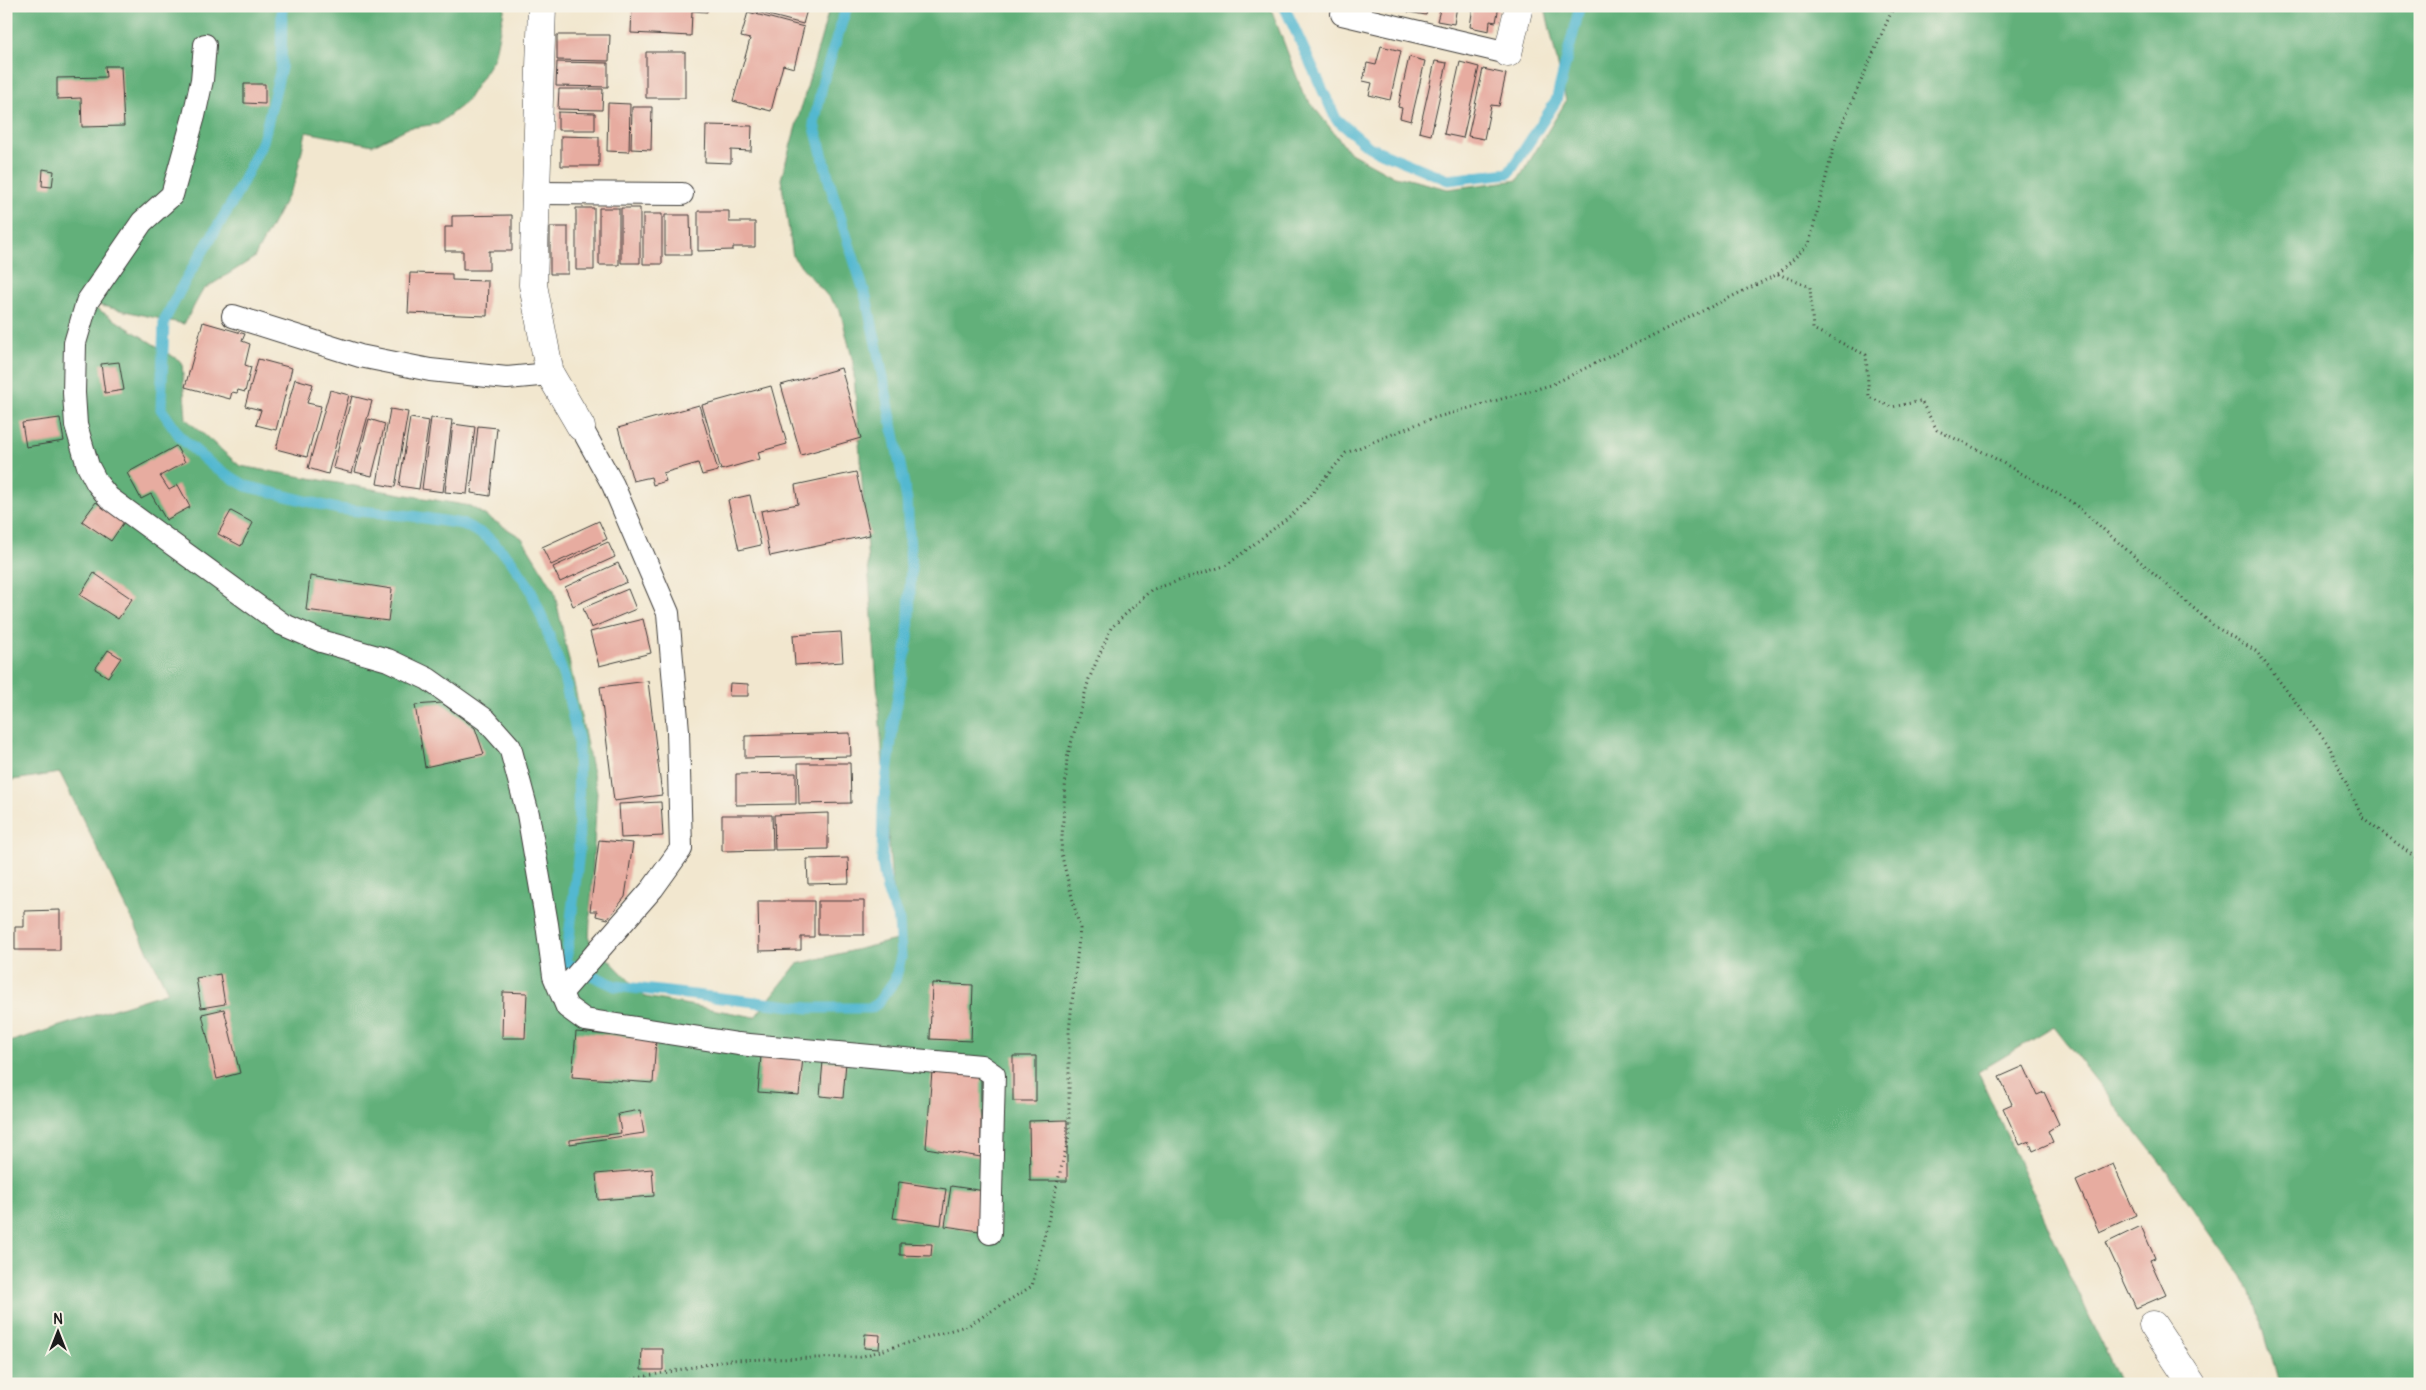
<svg xmlns="http://www.w3.org/2000/svg" width="2426" height="1390" font-family="Pangolin,sans-serif">
<style>
.forest{fill:#62b07a;stroke:#3f664b}
.lines{fill:none;stroke-linecap:round;stroke-linejoin:round}
.stream{stroke:#52b8d0;stroke-width:11}
.building{fill:#e7aca0}
.service-casing{stroke:#3c3a37;stroke-width:24}
.minor-casing{stroke:#3c3a37;stroke-width:29}
.path{stroke:#3c3a37;stroke-width:3;stroke-dasharray:1 4;stroke-linecap:butt}
.service{stroke:#fff;stroke-width:22}
.minor{stroke:#fff;stroke-width:28}
</style>
<rect width="100%" height="100%" fill="#f7f3e8"/>
<filter id="ink" filterUnits="userSpaceOnUse"><feTurbulence type="fractalNoise" baseFrequency=".02" numOctaves="2"/><feDisplacementMap in="SourceGraphic" scale="10" xChannelSelector="R" yChannelSelector="G"/><feConvolveMatrix kernelMatrix="1 2 1 2 8 2 1 2 1" color-interpolation-filters="sRGB"/></filter>
<filter id="wash" filterUnits="userSpaceOnUse"><feTurbulence type="fractalNoise" baseFrequency=".0096" numOctaves="4" result="noise"/><feDisplacementMap in="SourceGraphic" scale="20" xChannelSelector="R" yChannelSelector="G"/><feGaussianBlur stdDeviation="1.12" result="paint"/><feColorMatrix in="noise" values="0 0 0 0 0 0 0 0 0 0 0 0 0 0 0 0 0 1.4 0 .05"/><feComposite in="paint" operator="in"/></filter>
<g filter="url(#wash)">
<rect width="100%" height="100%" fill="#f2e7cf"/>
<path class="forest" d="M6,6H505L494,58L466,102L438,124L408,128L373,145L306,132L295,182L254,258L203,290L184,324L88,303L182,362L186,419L240,466L470,506L522,538L554,590L597,792L589,939L645,997L755,1017L797,964L896,940L853,362L840,310L793,257L781,179L830,6H1270L1303,93L1349,152L1391,175L1448,189L1518,180L1566,101L1546,12L1548,6H2420V1384H2279L2253,1292L2163,1166L2054,1027L1978,1072L2120,1384H6V1043L168,992L60,773L6,781Z"/>
<g class="lines">
<path class="stream" d="M282,6L281,68L263,141L233,201L185,281L164,321L161,409L181,438L214,467L246,486L338,509L412,516L463,524L486,536L509,558L530,588L545,625L564,677L578,739L579,851L566,963L615,986L809,1008H871L877,1004L895,980L901,957L899,921L887,890L882,862L883,806L893,725L908,638L911,568L907,500L877,348L866,297L832,191L814,124L823,81L847,6
M1284,6L1336,119L1369,147L1448,180L1509,173L1556,101L1580,6"/>
</g>
<g id="blocks">
<path class="building" d="M632,6H707V12L692,11L691,36L631,33Z
M750,6H808L803,24L749,10Z
M1409,6H1428L1426,15L1408,12Z
M1441,6H1457L1454,24L1437,21Z
M1473,6H1499L1496,22L1490,21L1489,31L1470,27Z
M748,12L804,27L794,68L783,65L771,111L733,101L750,39L741,37Z
M557,35H610L609,61L557,60Z
M1381,46L1401,51L1390,100L1369,95L1372,83L1363,81L1367,63L1376,65Z
M646,52H685V98H646Z
M1409,57L1425,61L1411,121L1400,118L1402,108L1398,107Z
M1435,61L1447,63L1431,135L1419,132Z
M557,62L608,63V87L556,86Z
M1460,62L1479,67L1463,138L1444,134Z
M105,66H121L124,126L82,127L81,98L57,99V78L106,77Z
M1483,69L1506,74L1499,106L1491,105L1484,139L1468,136Z
M244,84H265V104L244,103Z
M559,89H603L602,110L558,109Z
M608,103L630,104L629,152L607,151Z
M632,107H652L651,150L631,149Z
M558,112L595,113V130H558Z
M706,125L752,126L751,151L731,150V163L705,162Z
M561,136L599,137V166H561Z
M43,169L54,171L52,187L42,186Z
M576,208H594V270H576Z
M599,208H619V265H599Z
M621,208H640V263H621Z
M698,211H729V222H755V247H733V250L698,251Z
M643,214H662V264H643Z
M512,215V251H489V270H463V251H445V227H452V216Z
M665,215H690L691,255H665Z
M550,227H568V274H550Z
M410,273L452,274V280L488,281L487,316L408,313Z
M203,322L245,334L242,341L250,344L245,365L251,367L245,392L238,390L237,393L232,392L230,399L185,387Z
M258,359L292,368L276,430L256,425L261,410L245,406Z
M119,362L124,390L105,393L101,364Z
M841,368L861,438L801,455L781,385Z
M295,379L313,384L307,403L321,406L307,457L276,449Z
M771,386L787,444L758,452L760,459L721,470L702,405Z
M330,390L349,395L328,474L308,468Z
M352,396L372,401L352,473L333,468Z
M699,405L718,471L702,475L698,463L663,473L666,481L653,485L651,477L633,481L618,428Z
M390,409L408,412L395,487L377,484Z
M60,418L64,441L26,447L22,423Z
M410,418L429,421L419,489L399,486Z
M431,418L452,420L443,492L422,489Z
M369,419L385,424L372,476L355,472Z
M453,424L475,427L467,494L445,492Z
M478,426L497,428L490,496L471,493Z
M176,446L185,462L160,476L169,490L178,485L190,507L166,520L151,494L141,499L127,473Z
M856,472L870,535L770,556L761,511L798,504L795,485Z
M750,495L761,545L739,550L728,500Z
M96,502L124,522L111,541L82,521Z
M231,511L253,523L241,546L218,534Z
M599,521L607,539L551,565L542,547Z
M608,542L615,557L560,582L553,567Z
M618,563L627,582L573,606L565,587Z
M94,573L132,599L118,619L80,595Z
M310,576L392,589L388,621L306,610Z
M628,589L636,609L591,628L583,608Z
M643,619L651,653L599,666L590,632Z
M841,632L843,662L795,665L793,635Z
M108,650L121,658L108,677L95,669Z
M648,681L662,795L614,801L600,687Z
M730,683L748,684V696H729Z
M442,703L475,728L484,754L425,767L415,705Z
M850,733L851,756L745,758V736Z
M798,763H850L851,803L799,804Z
M796,773V804L736,805V774Z
M661,802L663,836L621,838L619,804Z
M828,813V849L775,850L774,815Z
M722,815H772L773,850L722,851Z
M599,840L633,843L625,897L608,919L596,916L597,911H590Z
M848,858L849,883L808,884L807,859Z
M758,901H814V937H801V950L759,951Z
M818,901H864V935H818Z
M60,910V950H15V927H24V911Z
M220,974L225,1004L201,1008L196,978Z
M932,983L973,985L971,1041L930,1039Z
M503,992L527,993L525,1038H502Z
M224,1009L240,1073L217,1079L202,1014Z
M576,1032L656,1039L653,1083L572,1077Z
M761,1055L803,1058L799,1095L758,1092Z
M1013,1056H1036V1101H1013Z
M823,1061L846,1062L843,1098L820,1096Z
M2024,1066L2037,1095L2044,1092L2059,1124L2048,1131L2053,1142L2033,1151L2029,1141L2020,1145L2003,1108L2012,1104L1999,1077Z
M932,1071L981,1074V1157L926,1148Z
M640,1110L644,1133L570,1144V1140L621,1133L618,1114Z
M1067,1120V1181H1030L1029,1121Z
M2113,1164L2136,1215L2099,1232L2076,1181Z
M652,1169L654,1196L598,1200L596,1174Z
M899,1182L946,1189L941,1225L893,1218Z
M951,1186L985,1191L979,1231L945,1226Z
M2141,1226L2155,1258L2150,1260L2166,1295L2136,1308L2106,1243Z
M900,1243L932,1244L931,1256L900,1255Z
M865,1334L880,1335L879,1349L864,1348Z
M642,1349H663V1370H641Z"/>
</g>
</g>
<g filter="url(#ink)">
<use href="#blocks" fill-opacity="0" stroke="#3c3a37" stroke-width="1"/>
<g class="lines">
<defs>
<path id="service" d="M1342,14L1508,53
M205,45L202,80L194,116L172,195L142,222L87,302L75,343L74,393L76,425L88,466L97,483L109,498L282,624L321,641L388,660L428,679L486,720L510,747L528,814L547,924L554,976L567,1007L585,1020L738,1044L981,1066L994,1075L990,1233
M535,193L682,194
M233,316L360,356L430,370L507,378L550,374
M561,993L653,888L681,849L678,731L668,613L613,485L581,427"/>
<path id="minor" d="M542,6L533,285L550,374L581,427
M1508,53L1519,6
M2153,1325L2192,1384"/>
</defs>
<use href="#service" class="service-casing"/>
<use href="#minor" class="minor-casing"/>
<path class="path" d="M1778,274L1810,287L1813,329L1866,355L1869,397L1892,407L1921,401L1937,430L1987,454L2072,502L2214,626L2256,651L2328,744L2362,817L2420,861
M607,1384L729,1360L860,1357L969,1325L1032,1286L1069,1136V1031L1080,929L1061,853L1067,758L1089,679L1111,628L1151,590L1227,565L1299,509L1346,453L1427,420L1551,385L1778,274L1809,244L1836,138L1894,6"/>
<use href="#service" class="service"/>
<use href="#minor" class="minor"/>
</g>
</g>
<rect width="2426" height="1390" fill="none" stroke="#f7f3e8" stroke-width="25"/>
<g transform="translate(58 1332)" stroke="#f7f3e8" stroke-width="4" paint-order="stroke">
<path d="M0-4L9 19L0 12L-9 19Z" fill="#1c1c1c"/>
<text y="-8" font-size="14" font-weight="bold" text-anchor="middle" fill="#1c1c1c">N</text>
</g>
</svg>
